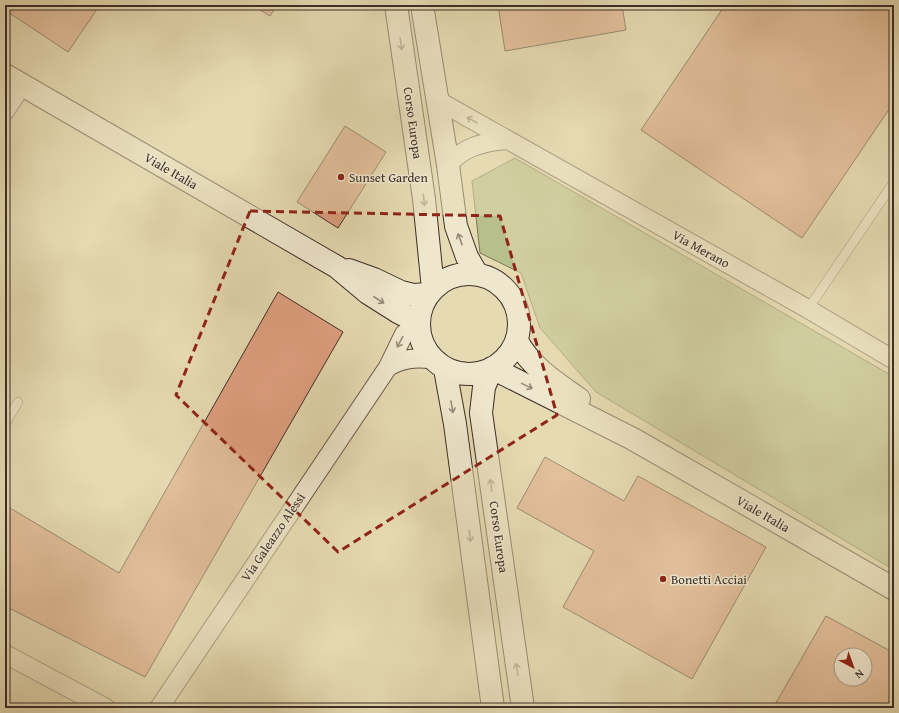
<svg xmlns="http://www.w3.org/2000/svg" width="899" height="713" font-family="'Gentium Book Plus',serif">
<style>
.green{fill:#b7bf8a;stroke:#7a7659}
.building{fill:#df9f80;stroke:#3c2e28;fill-rule:evenodd}
.lines{fill:none;stroke-linecap:round;stroke-linejoin:round}
.lane-casing{stroke:#66594a;stroke-width:10}
.street-casing{stroke:#66594a;stroke-width:20}
.secondary-casing{stroke:#3c2e28;stroke-width:24}
.lane{stroke:#efe7cd;stroke-width:9}
.street{stroke:#efe7cd;stroke-width:18}
.secondary{stroke:#efe7cd;stroke-width:22}
.oneway{stroke:#968a7a}
.marked{fill:none;stroke:#8f2418;stroke-width:3;stroke-dasharray:8 5;stroke-linejoin:round}
.poi-dot{fill:#8f2418;stroke:#efe7cd;stroke-width:1.5}
.labels{text-anchor:middle;dominant-baseline:central;stroke-width:3;stroke-linejoin:round;paint-order:stroke}
.street-label{font-size:13px;fill:#3c2e28;stroke:#efe7cd}
.poi-label{font-size:13px;fill:#3c2e28;stroke:#efe7cd;text-anchor:start}
</style>
<rect width="100%" height="100%" fill="#e6dab2"/>
<filter id="stains"><feTurbulence type="fractalNoise" baseFrequency=".005" numOctaves="4"/><feColorMatrix values="0 0 0 0 .2 0 0 0 0 .09 0 0 0 0 .02 0 0 0 .5 -.17"/></filter>
<radialGradient id="worn" r=".72"><stop offset=".6" stop-color="#630" stop-opacity="0"/><stop offset="1" stop-color="#630" stop-opacity=".3"/></radialGradient>
<path class="green" d="M515,158L894,377V570L596,392L540,328L521,273L480,253L472,181Z"/>
<path class="building" d="M5,5H100L68,52L5,10Z
M252,5H277L270,16Z
M498,5H622L626,30L505,51Z
M725,5H894V102L802,238L641,130Z
M345,126L386,152L338,228L297,202Z
M278,292L343,332L145,677L5,606V505L119,573Z
M545,457L624,501L638,476L766,547L692,679L563,607L594,551L517,508Z
M826,616L894,653V694L886,708H773ZM841,655H865V679H841Z"/>
<g class="lines">
<defs>
<path id="lane" d="M808,309L894,182
M5,424L18,402"/>
<path id="street" d="M437,100L808,309L894,360
M5,111L22,85
M448,165C463,147 483,142 506,140
M388,367C403,358 417,357 434,360
M5,654L106,708
M159,708L388,367L404,334L419,324"/>
<path id="secondary" d="M396,5L424,199L433,289
M422,5L448,165L456,226L467,257L477,274
M5,75L337,267L368,293L398,312L419,323
M349,270L374,279L401,292L413,295L428,294
M419 324a50 50 0 1 1 100 0a50 50 0 1 1-100 0Z
M517,341C531,367 555,382 579,399
M492,368L633,439L894,589
M492,368L484,387L481,413L523,708
M445,369L455,424L493,708"/>
</defs>
<use href="#lane" class="lane-casing"/>
<use href="#street" class="street-casing"/>
<use href="#secondary" class="secondary-casing"/>
<use href="#lane" class="lane"/>
<use href="#street" class="street"/>
<use href="#secondary" class="secondary"/>
</g>
<defs><path id="oneway-shaft" d="M-6 0H5M1.5-3L5.5 0L1.5 3" fill="none" stroke-width="1.6" stroke-linecap="round" stroke-linejoin="round"/></defs>
<g class="oneway">
<use href="#oneway-shaft" transform="translate(401 44) rotate(82)"/>
<use href="#oneway-shaft" transform="translate(472 120) rotate(-150)"/>
<use href="#oneway-shaft" transform="translate(424 200) rotate(83)"/>
<use href="#oneway-shaft" transform="translate(460 239) rotate(-110)"/>
<use href="#oneway-shaft" transform="translate(379 300) rotate(33)"/>
<use href="#oneway-shaft" transform="translate(400 342) rotate(118)"/>
<use href="#oneway-shaft" transform="translate(527 386) rotate(26)"/>
<use href="#oneway-shaft" transform="translate(452 407) rotate(80)"/>
<use href="#oneway-shaft" transform="translate(491 485) rotate(-98)"/>
<use href="#oneway-shaft" transform="translate(470 536) rotate(82)"/>
<use href="#oneway-shaft" transform="translate(517 669) rotate(-98)"/>
</g>
<path d="M0 0H899V713H0ZM250,211L500,216L557,415L338,552L176,395Z" fill="#e6dab2" fill-opacity=".55" fill-rule="evenodd"/>
<path class="marked" d="M250,211L500,216L557,415L338,552L176,395Z"/>
<g class="poi-dot">
<circle cx="341" cy="177" r="4"/>
<circle cx="663" cy="579" r="4"/>
</g>
<g class="labels">
<g class="street-label">
<text transform="translate(413 123) rotate(82)">Corso Europa</text>
<text transform="translate(171 171) rotate(30)">Viale Italia</text>
<text transform="translate(701 249) rotate(29)">Via Merano</text>
<text transform="translate(763 514) rotate(30)">Viale Italia</text>
<text transform="translate(273 537) rotate(-56)">Via Galeazzo Alessi</text>
<text transform="translate(499 537) rotate(82)">Corso Europa</text>
</g>
<g class="poi-label">
<text x="349" y="177">Sunset Garden</text>
<text x="671" y="579">Bonetti Acciai</text>
</g>
</g>
<rect width="899" height="713" fill="none" stroke="#e6dab2" stroke-width="20"/>
<rect x="6" y="6" width="887" height="701" fill="none" stroke="#3c2e28" stroke-width="2"/>
<rect x="10" y="10" width="879" height="693" fill="none" stroke="#3c2e28"/>
<g transform="translate(853 667) rotate(139)"><circle r="19" fill="#efe7cd" stroke="#a79d8b"/>
<path d="M0-3L7 15L0 10L-7 15Z" fill="#8f2418"/>
<text y="-6" font-size="11" font-weight="bold" text-anchor="middle" fill="#3c2e28">N</text>
</g>
<rect width="100%" height="100%" filter="url(#stains)"/>
<rect width="100%" height="100%" fill="url(#worn)"/>
</svg>
